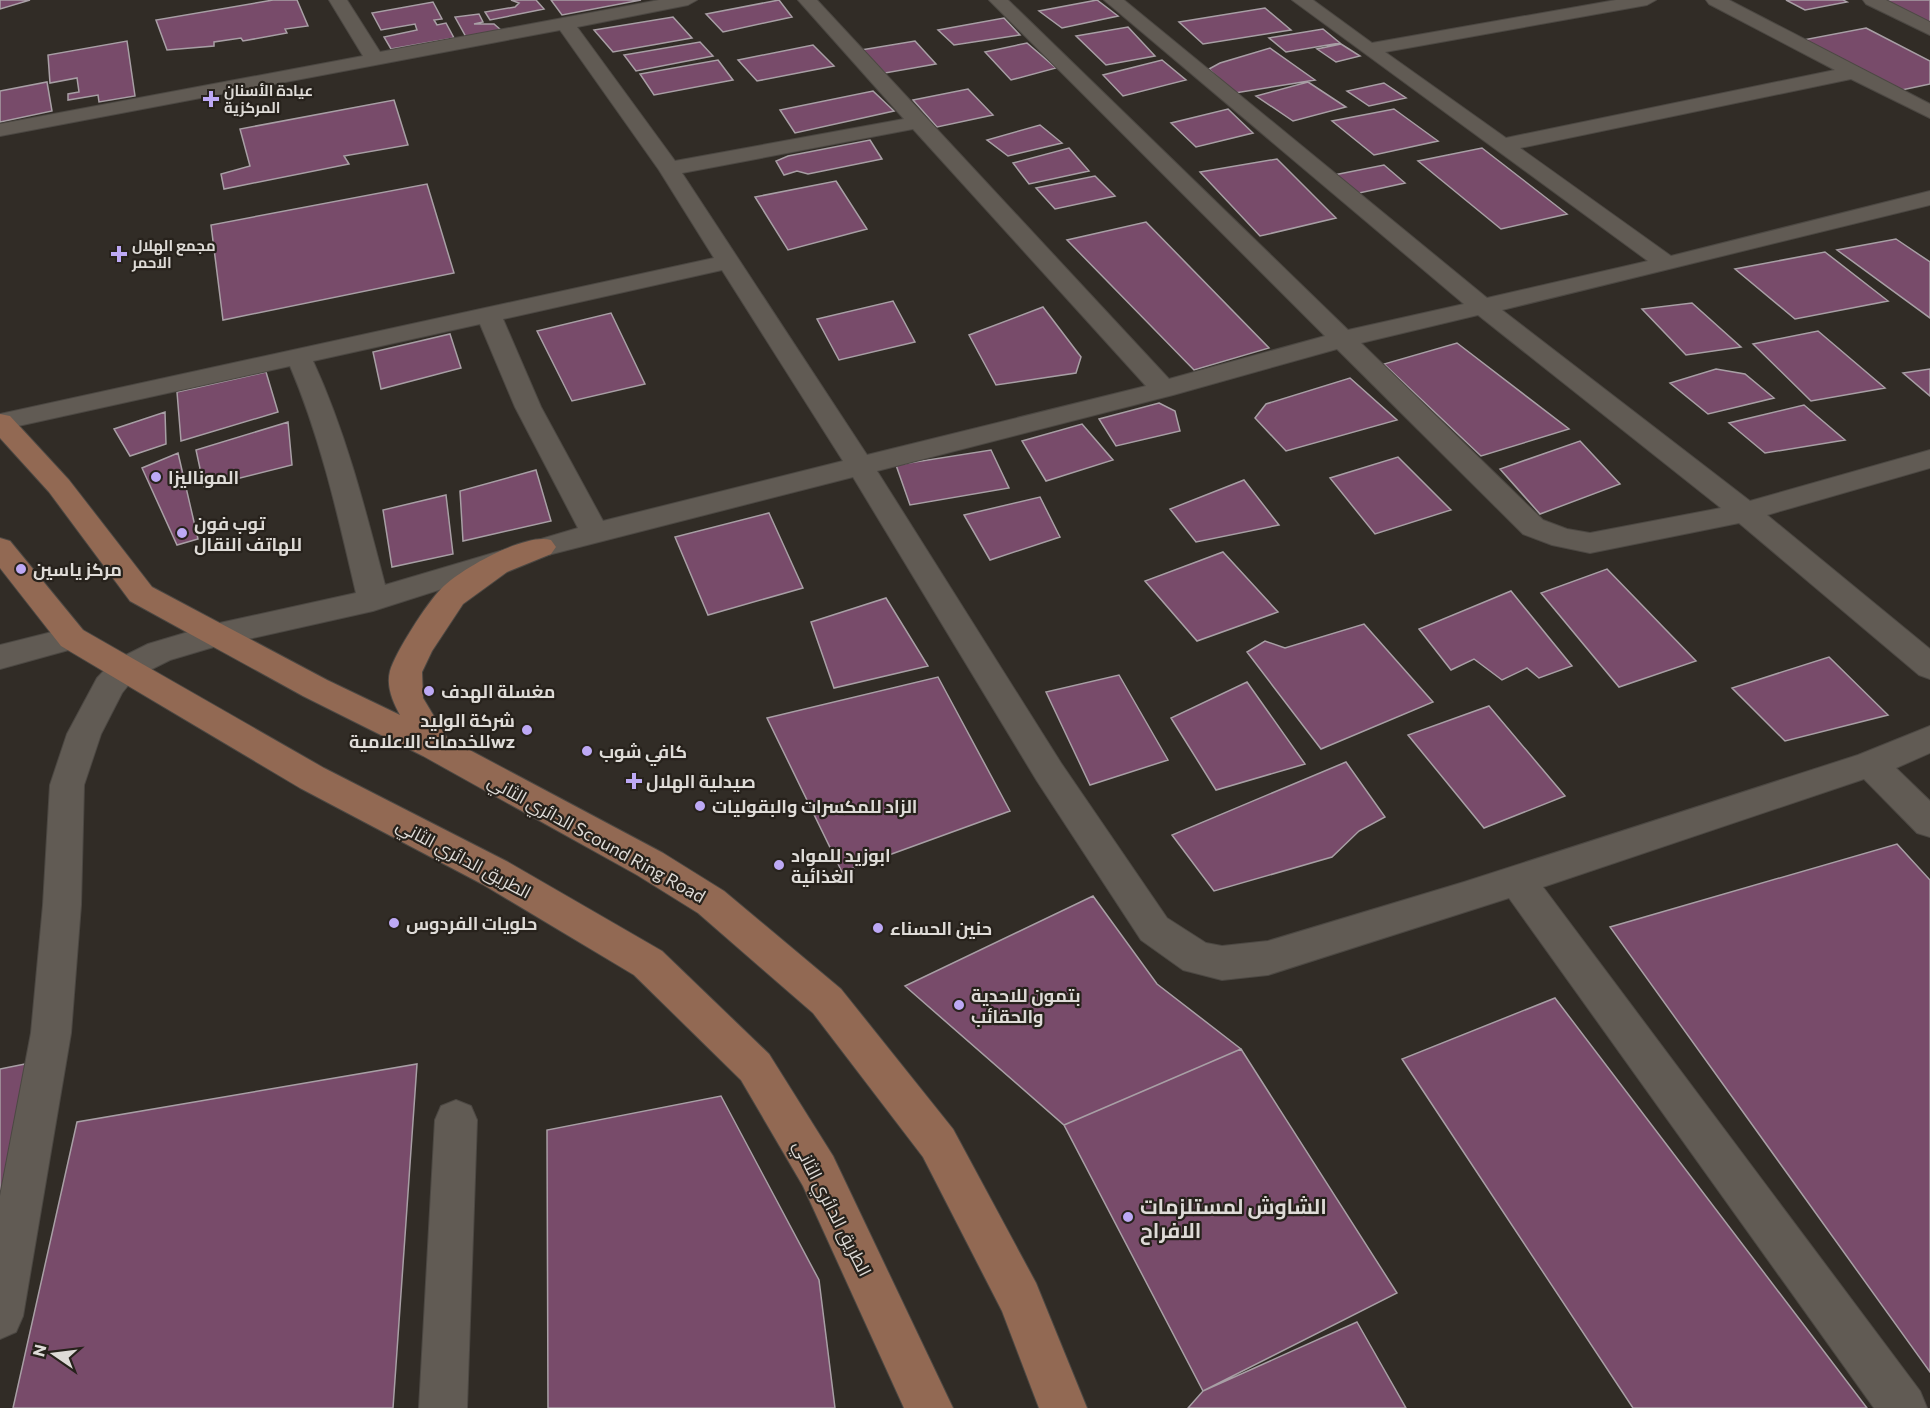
<svg xmlns="http://www.w3.org/2000/svg" width="1930" height="1408" font-family="Commissioner,Cairo,sans-serif">
<style>
.building{fill:#784b6a;stroke:#a89fa5;stroke-width:1.5}
.lines{fill:none;stroke-linecap:round;stroke-linejoin:round}
.minor-casing{stroke:#4c4843;stroke-width:2}
.primary-casing{stroke:#4c4843;stroke-width:2}
.minor{fill:#615b54;fill-rule:evenodd}
.primary{fill:#926953;fill-rule:evenodd}
.poi-dot{fill:#bda9f5;stroke:#27221c;stroke-width:2}
.labels{text-anchor:middle;dominant-baseline:central;stroke-width:4.5;stroke-linejoin:round;paint-order:stroke}
.far-poi-label{font-size:15px;font-weight:bold;fill:#dedbd7;stroke:#27221c;text-anchor:start}
.poi-label{font-size:18px;font-weight:bold;fill:#dedbd7;stroke:#27221c;text-anchor:start}
.street-label{font-size:18px;fill:#dedbd7;stroke:#27221c}
.near-poi-label{font-size:21px;font-weight:bold;fill:#dedbd7;stroke:#27221c;text-anchor:start}
</style>
<rect width="100%" height="100%" fill="#312c26"/>
<path class="building" d="M0,0H30L0,9Z
M273,0H297L308,26L285,29L287,33L243,41L241,38L214,42V46L167,50L156,20Z
M511,0H536L544,9L490,20L485,12L515,7L519,3Z
M551,0H641L562,15Z
M779,0L792,17L723,32L706,14Z
M1097,0L1118,16L1062,28L1039,11Z
M1786,0H1843L1847,2L1805,10Z
M1881,0H1930V25Z
M433,2L442,19L434,20L437,25L446,23L454,38L391,49L384,37L417,30L415,24L381,30L372,13Z
M1265,8L1291,30L1203,44L1179,22Z
M479,14L483,22L474,24H494L501,30L466,37L455,17Z
M673,17L692,38L613,52L594,30Z
M1004,18L1020,35L954,45L938,30Z
M1128,27L1155,56L1106,65L1076,36Z
M1866,28L1930,61V84L1897,91L1803,40Z
M1323,29L1340,43L1286,52L1269,38Z
M127,41L135,96L99,102L98,95L68,100V94L79,92L77,78L50,83L48,55Z
M915,41L936,64L885,73L861,50Z
M700,42L713,56L636,71L624,55Z
M1027,43L1056,68L1011,80L985,52Z
M1341,44L1360,56L1336,62L1317,49Z
M813,45L834,66L757,81L738,60Z
M1270,48L1315,80L1235,93L1209,69L1220,63Z
M718,60L733,80L654,95L640,74Z
M1162,60L1186,80L1123,96L1103,75Z
M47,82L52,111L0,122V91Z
M1308,82L1346,107L1293,121L1256,96Z
M1384,83L1406,98L1369,106L1347,91Z
M968,89L993,115L937,127L913,100Z
M873,91L894,111L795,133L780,110Z
M394,100L408,145L344,156L349,164L224,189L221,174L250,166L240,129Z
M1228,109L1253,133L1196,147L1171,123Z
M1394,109L1438,141L1374,155L1332,121Z
M1040,125L1062,143L1008,156L987,140Z
M870,140L882,159L808,174L797,171L784,175L776,161L788,156Z
M1069,148L1089,171L1029,184L1013,163Z
M1482,148L1567,214L1501,229L1418,161Z
M1277,159L1336,218L1260,236L1200,172Z
M1384,165L1405,183L1350,195L1329,176Z
M1095,176L1115,196L1055,209L1036,188Z
M836,181L867,229L788,250L755,197Z
M427,184L454,273L223,320L211,225Z
M1146,222L1269,348L1194,370L1067,240Z
M1896,239L1930,262V318L1837,250Z
M1825,252L1888,301L1795,319L1735,269Z
M893,301L915,342L839,360L817,319Z
M1692,303L1741,347L1686,355L1642,309Z
M1043,307L1081,357L1076,373L996,385L969,335Z
M611,313L645,384L572,401L537,331Z
M1818,331L1885,388L1811,401L1753,344Z
M450,334L461,368L381,389L373,352Z
M1457,343L1569,429L1481,456L1384,364Z
M1716,369L1745,374L1774,398L1708,414L1670,383Z
M1930,369V396L1903,373Z
M266,372L278,412L181,441L177,392Z
M1350,378L1397,420L1286,451L1255,418L1266,404Z
M1159,403L1175,411L1180,431L1116,446L1099,419Z
M1804,405L1845,440L1765,453L1729,423Z
M165,412L166,444L130,456L114,429Z
M288,422L292,465L204,487L196,450Z
M1082,424L1113,460L1046,481L1022,441Z
M1580,441L1620,484L1540,514L1500,469Z
M991,450L1009,488L910,505L896,465Z
M178,453L198,539L177,545L142,468Z
M1398,457L1451,510L1375,534L1330,478Z
M536,470L551,521L463,541L460,491Z
M1244,480L1279,525L1196,542L1170,509Z
M446,495L453,554L392,567L383,510Z
M1040,497L1060,537L990,560L964,515Z
M769,513L803,588L708,615L675,537Z
M1223,552L1278,612L1197,641L1145,581Z
M1607,569L1696,661L1619,687L1541,593Z
M1511,591L1572,666L1539,678L1527,668L1502,680L1474,659L1451,670L1419,629Z
M886,598L928,666L834,688L811,622Z
M1364,624L1433,702L1321,749L1247,652L1265,641L1285,648Z
M1829,657L1888,715L1785,741L1732,688Z
M1119,675L1168,760L1090,785L1046,692Z
M938,677L1010,811L842,872L767,718Z
M1247,682L1305,764L1216,790L1171,718Z
M1489,706L1565,796L1484,828L1408,735Z
M1346,762L1385,817L1359,831L1332,857L1214,891L1172,835Z
M1897,844L1930,880V1372L1610,927Z
M1093,896L1157,984L1241,1049L1064,1125L905,986Z
M1555,998L1867,1408H1633L1402,1059Z
M1241,1049L1397,1293L1203,1391L1064,1125Z
M35,1062L0,1221V1069Z
M417,1064L393,1408H13L77,1122Z
M721,1096L819,1280L835,1408H548L547,1130Z
M1357,1322L1406,1408H1188L1203,1391Z"/>
<g class="lines">
<defs>
<path id="minor" d="M329,0H347L380,52L659,0H697L688,5L577,27L675,161L904,119L798,0H817L1169,379L1325,336L989,0H1008L1348,330L1464,304L1104,0H1124L1487,298L1648,261L1292,0H1313L1372,43L1616,0H1656L1647,5L1385,52L1506,138L1835,70L1709,4L1706,0H1729L1930,104V118L1851,79L1520,148L1671,256L1930,191V205L1502,310L1750,501L1930,450V468L1767,515L1930,649V679L1919,675L1739,523L1590,553L1552,545L1523,534L1337,349L1173,395L877,471L1061,763L1167,918L1206,943L1222,946L1268,941L1464,882L1858,755L1930,726V753L1896,768L1930,801V837L1917,833L1864,779L1543,887L1920,1391L1927,1408H1874L1509,898L1268,975L1222,980L1183,970L1141,940L1037,781L853,477L548,555L373,611L217,646L170,660L134,678L122,693L101,734L84,785L81,905L71,1033L23,1316L16,1332L0,1339V1196L31,1033L43,905L50,785L67,734L97,678L112,662L148,644L215,624L356,593C338,516 321,439 290,366L0,430V414L714,258L659,170L560,30L0,136V124L363,56ZM913,129L1146,386L867,455L682,173ZM722,270L843,461L603,521L541,407L503,319ZM1478,315L1721,508L1590,533L1567,529L1543,520L1361,343ZM480,324L515,407L578,528L385,585C365,508 346,433 313,361Z
M1863,0H1886L1930,22V35L1866,4Z
M72,627L83,630L88,638L83,646L0,669V645Z
M456,1100L471,1106L477,1120L467,1408H419L435,1120L441,1106Z"/>
<path id="primary" d="M0,414L10,416L69,480L152,587L327,680L400,715C393,702 386,687 390,671C395,653 427,603 441,589C460,569 525,533 551,540L556,547L551,554L507,572L463,604L432,651L422,672L423,698L447,738L663,853L724,891L841,989L953,1129L1036,1283L1087,1408H1039L1002,1311L923,1157L813,1013L698,913L637,875L423,756L303,696L130,601L49,492L0,438Z
M0,538L10,541L83,630L324,768L508,862L662,951L769,1054L833,1156L953,1408H904L803,1186L741,1080L634,975L482,884L300,788L61,646L0,568Z"/>
</defs>
<use href="#minor" class="minor-casing"/>
<use href="#primary" class="primary-casing"/>
<use href="#minor" class="minor"/>
<use href="#primary" class="primary"/>
</g>
<g class="poi-dot">
<path d="M208 90h6v6h6v6h-6v6h-6v-6h-6v-6h6z"/>
<path d="M116 245h6v6h6v6h-6v6h-6v-6h-6v-6h6z"/>
<circle cx="156" cy="477" r="6"/>
<circle cx="182" cy="533" r="6"/>
<circle cx="21" cy="569" r="6"/>
<circle cx="429" cy="691" r="6"/>
<circle cx="527" cy="730" r="6"/>
<circle cx="587" cy="751" r="6"/>
<path d="M631 772h6v6h6v6h-6v6h-6v-6h-6v-6h6z"/>
<circle cx="700" cy="806" r="6"/>
<circle cx="779" cy="865" r="6"/>
<circle cx="394" cy="923" r="6"/>
<circle cx="878" cy="928" r="6"/>
<circle cx="959" cy="1005" r="6"/>
<circle cx="1128" cy="1217" r="6"/>
</g>
<g class="labels">
<g class="far-poi-label">
<text x="224" y="90">عيادة الأسنان<tspan x="224" dy="17">المركزية</tspan></text>
<text x="132" y="245">مجمع الهلال<tspan x="132" dy="17">الاحمر</tspan></text>
</g>
<g class="poi-label">
<text x="168" y="477">الموناليزا</text>
<text x="194" y="523">توب فون<tspan x="194" dy="21">للهاتف النقال</tspan></text>
<text x="33" y="569">مركز ياسين</text>
<text x="441" y="691">مغسلة الهدف</text>
<text x="515" y="720" text-anchor="end">شركة الوليد<tspan x="515" dy="21">للخدمات الاعلاميةwz</tspan></text>
<text x="599" y="751">كافي شوب</text>
<text x="646" y="781">صيدلية الهلال</text>
<text x="712" y="806">الزاد للمكسرات والبقوليات</text>
<text x="791" y="855">ابوزيد للمواد<tspan x="791" dy="21">الغذائية</tspan></text>
<text x="406" y="923">حلويات الفردوس</text>
<text x="890" y="928">حنين الحسناء</text>
<text x="971" y="995">بتمون للاحدية<tspan x="971" dy="21">والحقائب</tspan></text>
</g>
<g class="street-label">
<text transform="translate(597 838) rotate(29)">الدائري الثاني Scound Ring Road</text>
<text transform="translate(464 858) rotate(28)">الطريق الدائري الثاني</text>
<text transform="translate(833 1208) rotate(63)">الطريق الدائري الثاني</text>
</g>
<g class="near-poi-label">
<text x="1140" y="1205">الشاوش لمستلزمات<tspan x="1140" dy="24">الافراح</tspan></text>
</g>
</g>
<g transform="translate(54 1354) rotate(284)" stroke="#27221c" stroke-width="4.5" paint-order="stroke">
<path d="M0-4.5L10 22L0 15L-10 22Z" fill="#dedbd7"/>
<text y="-9" font-size="16" font-weight="bold" text-anchor="middle" fill="#dedbd7">N</text>
</g>
</svg>
